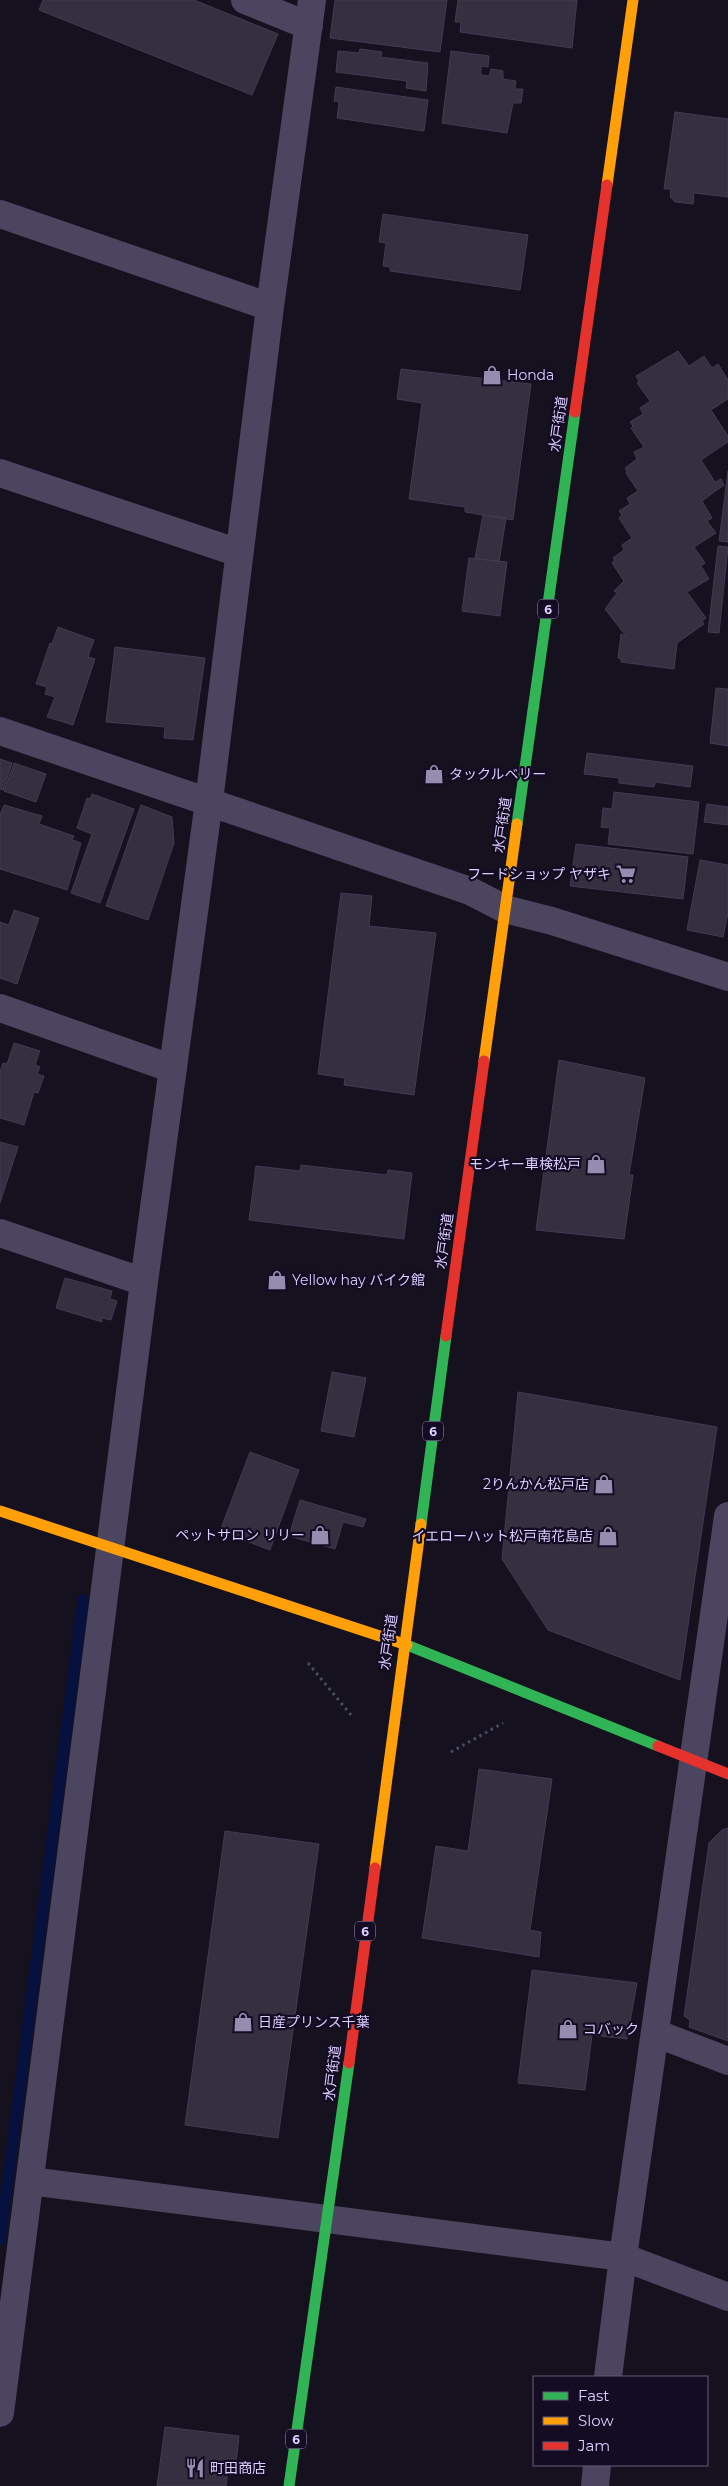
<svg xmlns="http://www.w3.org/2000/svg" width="728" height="2486" font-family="Montserrat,'Noto Sans JP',sans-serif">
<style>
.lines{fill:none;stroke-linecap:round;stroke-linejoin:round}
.stream{stroke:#061140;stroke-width:11}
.building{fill:#352f40;stroke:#433a53}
.path{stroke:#454f61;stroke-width:3;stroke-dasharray:2.5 4;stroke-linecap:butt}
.street{stroke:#4b455f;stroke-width:28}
.fast{stroke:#30b455;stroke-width:11}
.slow{stroke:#ff9f0a;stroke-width:11}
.jam{stroke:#e5322d;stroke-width:11}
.labels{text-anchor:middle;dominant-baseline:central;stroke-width:4.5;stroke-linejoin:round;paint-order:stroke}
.shield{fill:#140c23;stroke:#a094bd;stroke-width:1}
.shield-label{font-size:12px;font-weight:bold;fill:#dcceff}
.poi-label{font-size:14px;fill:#dcceff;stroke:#140c23;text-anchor:start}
.street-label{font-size:14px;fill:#dcceff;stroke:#140c23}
</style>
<rect width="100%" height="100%" fill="#15111e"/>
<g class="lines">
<path class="stream" d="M0,2240L83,1600"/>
</g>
<path class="building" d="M43,0H194L278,34L252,95L39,10Z
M335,0H447L440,52L330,38Z
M458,0H577L572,48L460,32L461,22H455Z
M360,49L382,52L381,57L428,63L426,91L406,88L407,81L336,72L338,51L359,53Z
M451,51L489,56L488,67L481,66V75L489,76L491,69L503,71V79L516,81L515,89H523L521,103H513L507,133L442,123Z
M336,87L428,100L424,131L337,118L339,102L334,101Z
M675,112L728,119V197L694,193L693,204L675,202L670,197L671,189H664Z
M383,214L528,235L520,290L390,271V267L383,266L386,243L379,242Z
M678,351L689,366L704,356L712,368L718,364L728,380V399L711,410L728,436V442L701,460L715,482L721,479L724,485L702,501L712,518L707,521L716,533L694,547L705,563L701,566L709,579L687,592L706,618L702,621L704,624L677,643L674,669L621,662V659L618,658L621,634L626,636L605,609L617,593L614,591L624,581L612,563L615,560L613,558L624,550L622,545L632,538L619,518L622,515L619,511L630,504L627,498L638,491L626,473L627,472L625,468L637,459L634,452L644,447L631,428L633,426L630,422L643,414L640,408L650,401L637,383L639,381L636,376Z
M401,369L531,384L513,520L465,512V507L409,499L422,403L397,399Z
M728,471V542L719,541Z
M483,515L506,518L499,562L475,558Z
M718,546L728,547L719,633L708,632Z
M469,558L507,562L500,616L462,611Z
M58,627L94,640L88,657L95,659L73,725L47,717L55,697L45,694L47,687L36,684L50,643L52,644Z
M115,647L205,658L193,740L164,738L165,727L106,722Z
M716,688L728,689V746L710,743Z
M587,753L693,766L690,787L655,782L654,787L619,783V778L584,774Z
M0,759L12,763L3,790L0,789Z
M14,763L46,774L36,802L4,791Z
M614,792L699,802L693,854L608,844L610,828L601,827L603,808L612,809Z
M92,794L134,809L100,903L71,893L92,834L77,828L87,798L90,799Z
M707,804L728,807V825L704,822Z
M4,805L42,816L39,824L74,836L72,840L81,843L67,890L0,869V815Z
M141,805L172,817L174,843L148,920L106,906Z
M576,844L688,857L683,899L570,886Z
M700,860L728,865V913L723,937L687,930Z
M341,893L372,896L369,926L436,933L414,1095L344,1085L345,1078L318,1074Z
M14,910L39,918L17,984L0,978V922L9,925Z
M14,1043L40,1051L35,1065L40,1067L37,1074L44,1076L38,1093L34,1092L24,1125L0,1118V1072L3,1063L7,1064Z
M559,1060L645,1078L629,1175H633L624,1239L536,1230Z
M0,1142L18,1147L0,1203Z
M301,1165L387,1175L388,1170L412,1173L404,1239L249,1220L256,1166L300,1171Z
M65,1278L112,1291L110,1299L117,1301L111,1320L102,1318V1322L56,1308Z
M332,1372L366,1378L354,1437L321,1431Z
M518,1392L717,1427L680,1680L548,1630L502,1559Z
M250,1452L299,1470L270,1550L220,1531Z
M300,1500L366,1519L363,1527L343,1522L335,1549L289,1536Z
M479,1769L552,1779L530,1930L541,1932L539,1957L422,1938L436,1846L468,1851Z
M728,1828V2041L689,2027L690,2020L684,2016L709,1843L722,1830Z
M225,1831L319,1844L278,2138L185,2125Z
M532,1970L637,1983L627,2039L592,2035L585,2090L518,2083Z
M165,2427L239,2436L236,2463H229L226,2486H157Z"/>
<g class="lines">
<path class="path" d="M308,1663L351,1715
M451,1752L503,1723"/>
<path class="street" d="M245,0L309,26
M0,214L270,307
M0,473L239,553
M0,731L470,891L505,909L552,921L728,977
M0,1008L173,1069
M0,1233L144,1282
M655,2033L728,2061
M30,2181L623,2257L728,2297
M608,2377L623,2257L728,1516
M0,2413L144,1282L209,801L270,307L312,0
M595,2486L597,2465"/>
<path class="fast" d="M517,824L575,412
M421,1524L446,1336
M407,1645L658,1746
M289,2486L349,2063"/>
<path class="slow" d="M607,185L633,0
M484,1061L517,824
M0,1511L407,1645
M375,1868L421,1524"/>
<path class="jam" d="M575,412L607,185
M446,1336L484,1061
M658,1746L728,1774
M349,2063L375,1868"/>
</g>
<defs>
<symbol id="shop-bare" viewBox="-9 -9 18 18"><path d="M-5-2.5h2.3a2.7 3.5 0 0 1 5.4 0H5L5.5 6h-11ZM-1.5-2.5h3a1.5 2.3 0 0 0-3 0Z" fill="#968cb0" stroke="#140c23" stroke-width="2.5" paint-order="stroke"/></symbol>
<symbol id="supermarket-bare" viewBox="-9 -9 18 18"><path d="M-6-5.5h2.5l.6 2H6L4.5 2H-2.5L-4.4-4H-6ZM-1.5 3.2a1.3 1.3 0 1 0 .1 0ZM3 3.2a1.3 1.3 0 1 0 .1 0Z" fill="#968cb0" stroke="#140c23" stroke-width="2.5" paint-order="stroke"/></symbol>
<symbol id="restaurant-bare" viewBox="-9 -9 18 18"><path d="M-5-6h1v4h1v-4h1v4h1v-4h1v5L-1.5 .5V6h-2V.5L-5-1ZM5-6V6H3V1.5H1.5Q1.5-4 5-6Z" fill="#968cb0" stroke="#140c23" stroke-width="2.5" paint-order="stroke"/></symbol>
</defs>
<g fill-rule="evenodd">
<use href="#shop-bare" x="478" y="361" width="28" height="28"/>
<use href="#shop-bare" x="420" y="760" width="28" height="28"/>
<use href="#supermarket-bare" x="612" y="860" width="28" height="28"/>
<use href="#shop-bare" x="582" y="1150" width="28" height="28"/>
<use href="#shop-bare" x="263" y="1266" width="28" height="28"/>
<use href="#shop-bare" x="590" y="1470" width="28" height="28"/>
<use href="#shop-bare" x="306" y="1521" width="28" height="28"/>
<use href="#shop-bare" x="594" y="1522" width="28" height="28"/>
<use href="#shop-bare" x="229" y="2008" width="28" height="28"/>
<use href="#shop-bare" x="554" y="2015" width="28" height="28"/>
<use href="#restaurant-bare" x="181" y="2454" width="28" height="28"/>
</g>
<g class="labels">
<g class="shield">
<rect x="538" y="599.5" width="20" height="19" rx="4"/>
<rect x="423" y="1421.5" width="20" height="19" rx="4"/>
<rect x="355" y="1921.5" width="20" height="19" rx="4"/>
<rect x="286" y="2429.5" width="20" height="19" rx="4"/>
</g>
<g class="shield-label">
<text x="548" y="609">6</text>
<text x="433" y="1431">6</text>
<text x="365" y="1931">6</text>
<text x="296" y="2439">6</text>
</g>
<g class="poi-label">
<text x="507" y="375">Honda</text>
<text x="449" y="774">タックルベリー</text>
<text x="611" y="874" text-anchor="end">フードショップ ヤザキ</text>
<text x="581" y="1164" text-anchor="end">モンキー車検松戸</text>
<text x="292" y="1280">Yellow hay バイク館</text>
<text x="589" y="1484" text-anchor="end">2りんかん松戸店</text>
<text x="305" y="1535" text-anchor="end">ペットサロン リリー</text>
<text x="593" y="1536" text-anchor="end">イエローハット松戸南花島店</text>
<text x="258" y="2022">日産プリンス千葉</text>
<text x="583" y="2029">コバック</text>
<text x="210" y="2468">町田商店</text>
</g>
<g class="street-label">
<text transform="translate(558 424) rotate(-82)">水戸街道</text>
<text transform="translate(502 825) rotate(-82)">水戸街道</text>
<text transform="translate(444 1241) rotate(-82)">水戸街道</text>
<text transform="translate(388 1642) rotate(-82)">水戸街道</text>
<text transform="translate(332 2073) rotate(-83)">水戸街道</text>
</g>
</g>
<rect x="533" y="2376" width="175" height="90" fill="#140c23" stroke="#645a7b"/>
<rect x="543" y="2392" width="25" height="8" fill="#30b455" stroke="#645a7b"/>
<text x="578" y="2401" font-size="15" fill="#dcceff">Fast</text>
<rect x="543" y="2417" width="25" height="8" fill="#ff9f0a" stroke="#645a7b"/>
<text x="578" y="2426" font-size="15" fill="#dcceff">Slow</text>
<rect x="543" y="2442" width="25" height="8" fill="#e5322d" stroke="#645a7b"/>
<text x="578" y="2451" font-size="15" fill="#dcceff">Jam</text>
</svg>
